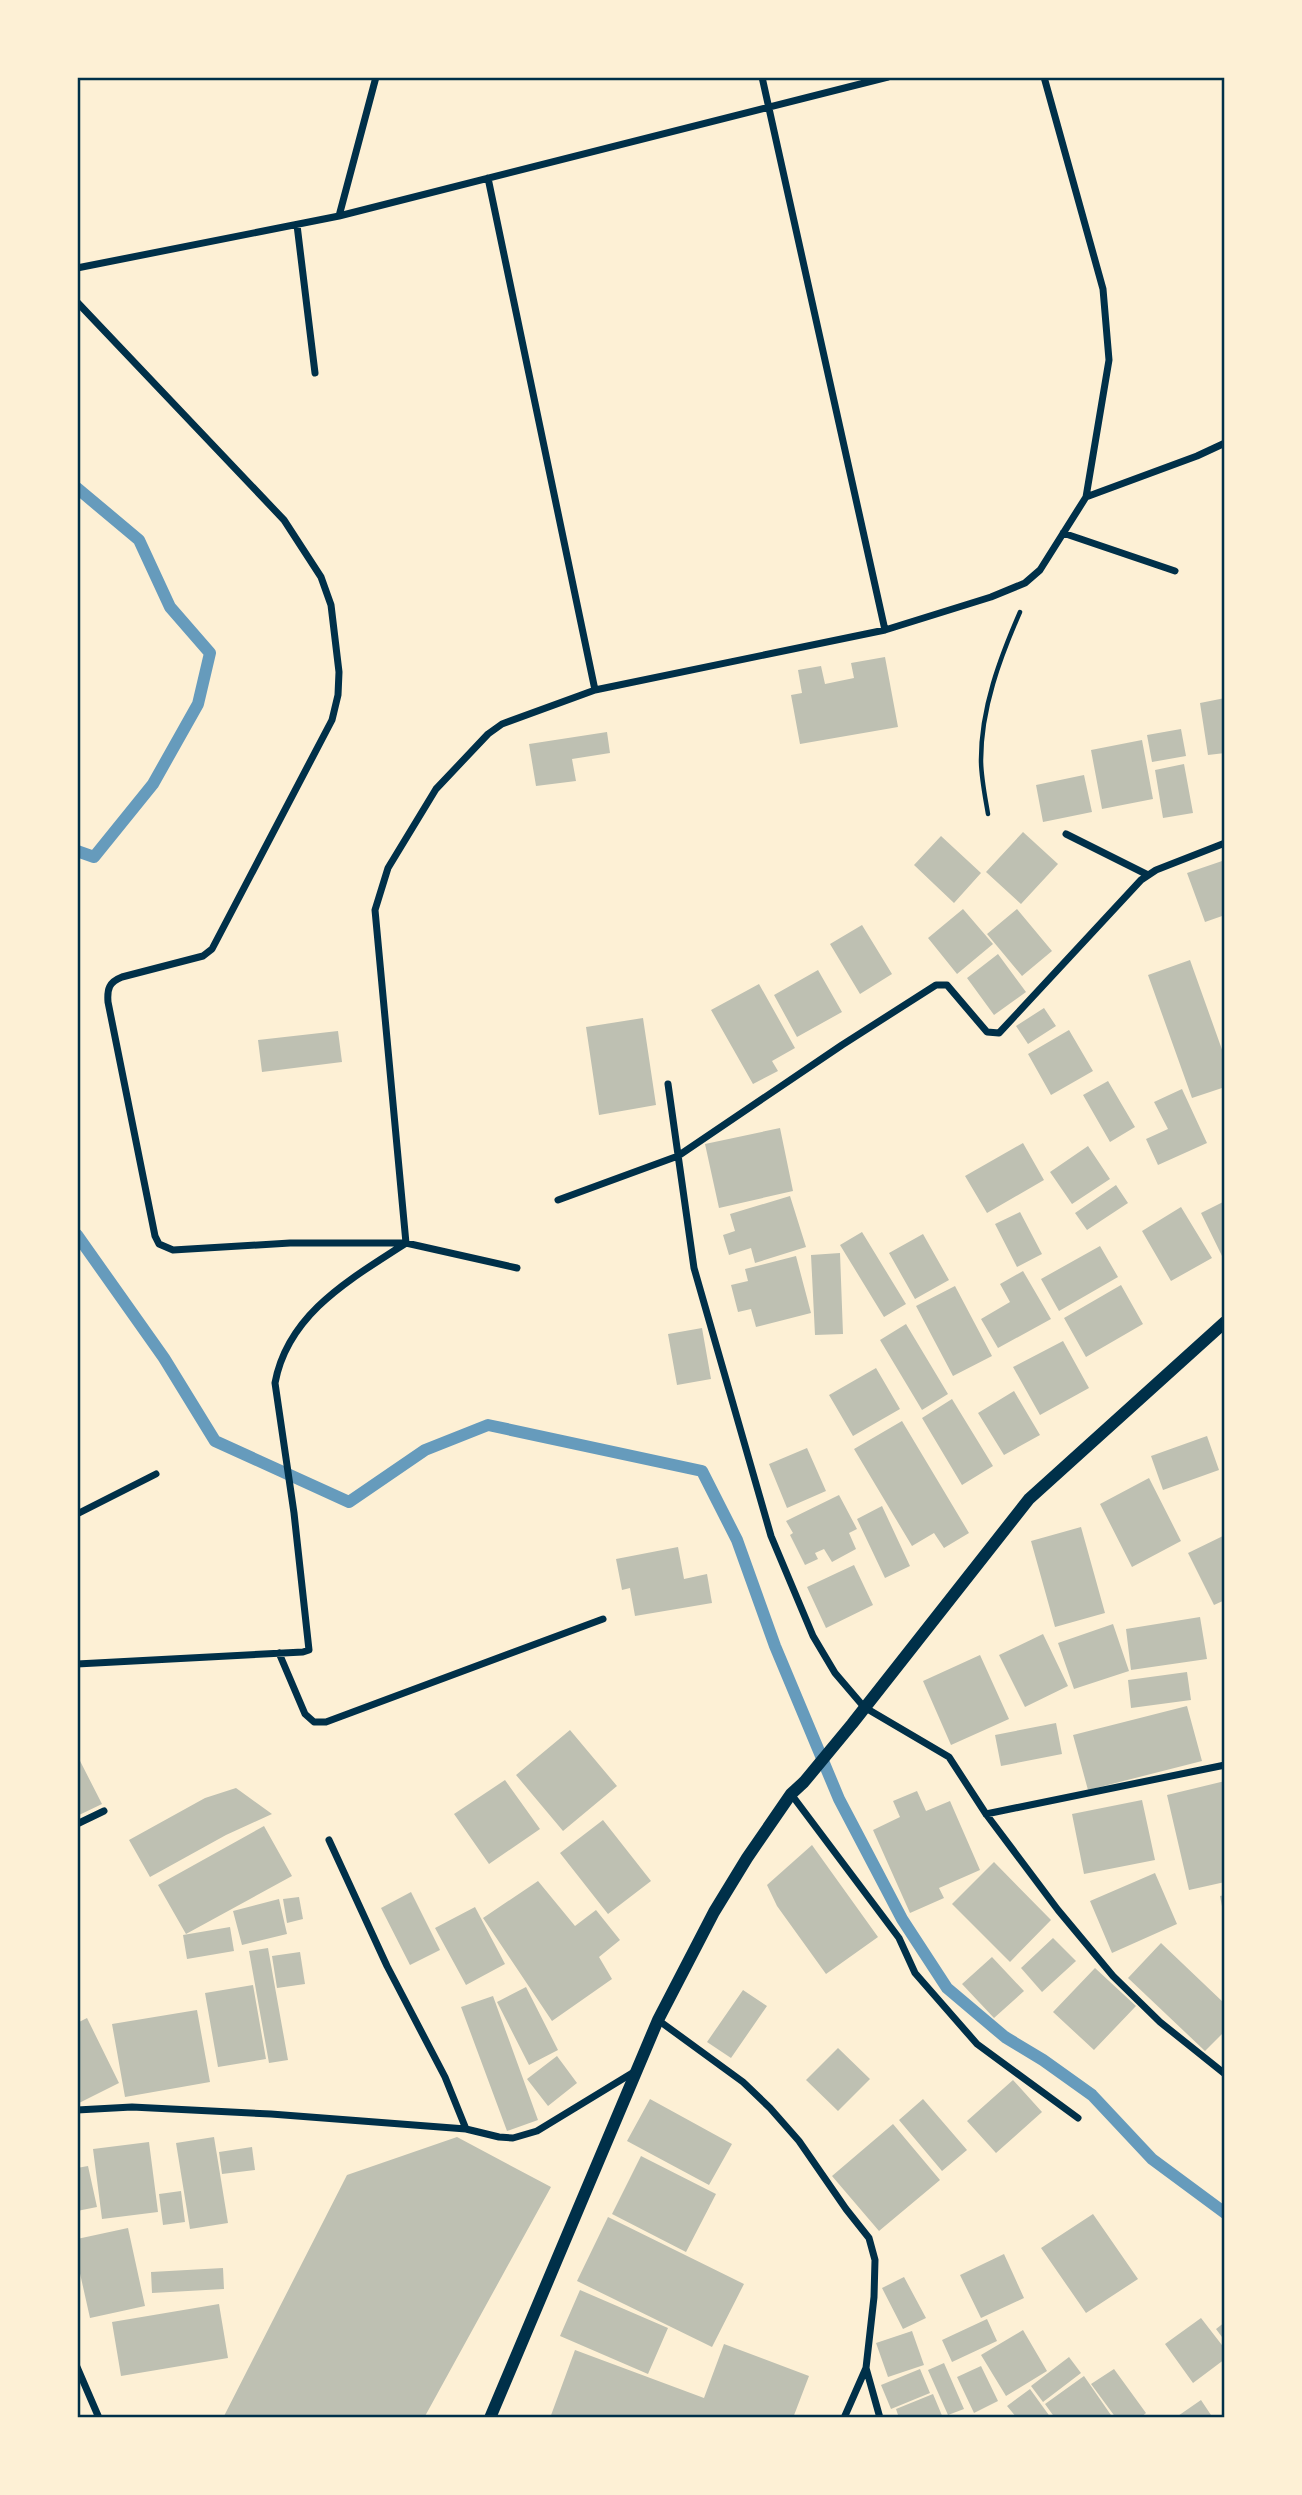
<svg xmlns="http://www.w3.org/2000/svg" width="1302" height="2495" font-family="'Public Sans',sans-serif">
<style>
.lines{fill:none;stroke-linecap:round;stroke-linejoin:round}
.stream{stroke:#669bbc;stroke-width:12}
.building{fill:#bec0b2}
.path{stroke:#003049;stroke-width:4.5}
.minor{stroke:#003049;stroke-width:7}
.tertiary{stroke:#003049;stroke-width:12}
.neatline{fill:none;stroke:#003049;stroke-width:2.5}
</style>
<rect width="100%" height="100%" fill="#fdf0d5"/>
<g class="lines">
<path class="stream" d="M77,488L139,540L170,607L210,653L198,704L153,784L94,857L77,851
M77,1235L164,1358L215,1441L349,1502L425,1450L488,1425L702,1471L737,1540L775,1646L839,1799L902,1919L947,1988L1005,2037L1043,2060L1092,2095L1152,2159L1225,2213"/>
</g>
<path class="building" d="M885,657L898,727L800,744L791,695L802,693L798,670L821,666L825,684L854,678L851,663Z
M1225,698V753L1208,755L1200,703Z
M1181,729L1186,756L1152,762L1147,735Z
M607,732L610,753L572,759L576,781L536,786L529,744Z
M1142,740L1153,799L1102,809L1091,750Z
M1184,764L1193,813L1163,818L1155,770Z
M1084,775L1092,812L1043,822L1036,785Z
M1023,832L1058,864L1021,904L986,872Z
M941,836L981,873L954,903L914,865Z
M1225,860V915L1205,922L1187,873Z
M963,909L993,944L957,974L928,938Z
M1017,909L1052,951L1022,976L987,934Z
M862,925L892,974L860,994L830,944Z
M998,954L1026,992L994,1015L967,978Z
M1190,960L1225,1058V1087L1192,1098L1148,975Z
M818,970L842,1012L797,1037L774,995Z
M759,984L795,1048L772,1061L778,1071L753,1084L711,1010Z
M1044,1008L1056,1026L1028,1044L1016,1026Z
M643,1018L656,1105L599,1115L586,1027Z
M1069,1030L1093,1071L1051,1095L1028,1054Z
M338,1031L342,1062L262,1072L258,1040Z
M1108,1081L1135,1127L1110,1142L1083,1095Z
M1182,1089L1207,1143L1158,1165L1146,1139L1168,1129L1154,1102Z
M780,1128L793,1191L719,1208L705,1144Z
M1023,1143L1044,1180L987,1213L965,1176Z
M1088,1146L1110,1179L1072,1204L1050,1172Z
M1116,1185L1128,1203L1087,1230L1075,1213Z
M790,1196L806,1247L755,1263L751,1248L729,1255L723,1235L735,1231L730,1214Z
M1225,1201V1255L1222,1256L1201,1213Z
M1181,1207L1212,1258L1171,1281L1142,1231Z
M1020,1212L1042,1254L1017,1267L995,1224Z
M862,1232L906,1304L884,1317L840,1245Z
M923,1234L949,1280L915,1299L889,1253Z
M1100,1246L1118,1277L1059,1311L1041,1279Z
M840,1253L843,1334L815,1335L811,1255Z
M796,1256L811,1313L756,1327L751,1309L738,1312L731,1285L748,1281L745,1269Z
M1023,1271L1051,1319L998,1348L981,1319L1010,1302L1000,1284Z
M1121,1285L1143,1324L1086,1357L1064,1318Z
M955,1286L992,1356L953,1376L916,1306Z
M906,1324L948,1394L922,1410L880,1340Z
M702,1328L711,1379L677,1385L668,1334Z
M1063,1341L1089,1388L1040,1415L1013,1367Z
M876,1368L900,1409L853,1436L829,1395Z
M1014,1391L1040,1435L1004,1455L978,1413Z
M952,1399L993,1466L962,1485L922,1418Z
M902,1421L969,1533L944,1548L934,1533L912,1546L854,1449Z
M1207,1436L1219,1470L1163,1490L1151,1456Z
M807,1448L826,1491L787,1508L769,1464Z
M1149,1478L1181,1541L1132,1567L1100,1504Z
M839,1495L857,1529L849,1533L856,1549L832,1562L824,1549L815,1553L818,1559L805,1565L790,1535L793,1533L786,1521Z
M882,1506L910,1566L885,1578L857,1519Z
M1081,1527L1105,1613L1055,1627L1031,1541Z
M1225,1535V1600L1214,1605L1188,1553Z
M678,1547L684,1579L707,1574L712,1603L635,1616L630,1588L622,1590L616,1559Z
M854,1565L873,1605L826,1628L807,1587Z
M1200,1617L1207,1659L1131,1670L1126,1629Z
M1113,1624L1129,1671L1074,1689L1058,1643Z
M1043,1634L1068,1686L1025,1707L999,1655Z
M980,1655L1009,1719L951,1745L923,1681Z
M1187,1672L1191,1700L1131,1708L1128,1680Z
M1187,1706L1202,1761L1088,1790L1073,1735Z
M1056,1723L1062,1754L1001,1766L995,1735Z
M570,1730L617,1786L563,1831L516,1775Z
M77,1755L102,1804L77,1816Z
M505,1780L540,1829L489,1864L454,1814Z
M1225,1781V1882L1189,1890L1167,1795Z
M236,1788L272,1814L226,1835L150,1877L129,1840L205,1798Z
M917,1791L926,1811L950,1801L980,1870L939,1888L944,1898L910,1913L873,1830L900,1817L893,1801Z
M1142,1800L1155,1860L1084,1874L1072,1814Z
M603,1820L651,1881L608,1914L560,1853Z
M264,1826L292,1876L186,1934L158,1885Z
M812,1845L878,1937L826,1974L777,1906L767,1885Z
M994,1862L1051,1920L1010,1962L952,1904Z
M1155,1873L1177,1924L1112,1953L1090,1901Z
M538,1881L575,1926L596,1910L620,1940L599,1957L612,1979L552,2021L483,1918Z
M411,1892L440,1950L410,1965L381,1908Z
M1225,1895V1917H1224L1220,1896Z
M299,1897L303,1919L287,1923L283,1899Z
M279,1899L287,1934L242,1945L233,1911Z
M475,1907L505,1964L466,1985L435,1928Z
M230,1927L234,1951L187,1959L183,1935Z
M1053,1938L1076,1961L1042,1992L1021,1968Z
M1161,1943L1225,2004V2031L1205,2051L1128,1978Z
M268,1948L288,2060L269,2063L249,1951Z
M300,1952L305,1984L277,1988L272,1956Z
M992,1957L1024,1991L994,2018L962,1984Z
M1095,1968L1136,2006L1094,2050L1053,2012Z
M253,1985L266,2059L218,2067L205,1993Z
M526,1987L558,2050L529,2065L497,2002Z
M743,1990L767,2006L731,2058L707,2042Z
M493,1996L538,2120L507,2131L461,2007Z
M197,2010L210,2082L125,2097L112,2024Z
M87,2018L119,2083L77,2104V2023Z
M838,2048L870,2079L838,2111L806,2080Z
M557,2056L577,2083L548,2106L527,2079Z
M1013,2080L1042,2112L996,2153L967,2121Z
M650,2099L732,2144L709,2185L627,2141Z
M923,2099L967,2150L942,2171L899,2120Z
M893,2124L940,2180L879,2231L832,2176Z
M214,2137L228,2223L190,2229L176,2143Z
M457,2137L551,2187L424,2418H223L347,2175Z
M149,2142L158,2212L102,2219L93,2149Z
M252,2147L255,2170L222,2174L219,2152Z
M641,2156L716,2194L686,2252L612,2214Z
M88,2166L97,2207L77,2211V2168Z
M181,2191L185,2222L163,2225L159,2194Z
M1093,2214L1138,2279L1086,2313L1041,2248Z
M608,2217L744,2284L712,2347L577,2281Z
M128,2228L145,2306L90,2318L77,2260V2239Z
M1004,2254L1024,2298L981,2318L960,2275Z
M223,2268L224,2289L152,2293L151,2272Z
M904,2277L926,2318L903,2329L882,2288Z
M580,2290L668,2328L648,2374L560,2336Z
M219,2304L228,2358L121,2376L112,2322Z
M1201,2318L1225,2349V2359L1193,2383L1165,2344Z
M987,2319L997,2341L952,2362L942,2340Z
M1225,2322V2341L1216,2329Z
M1023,2330L1047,2371L1006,2396L981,2355Z
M912,2331L924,2365L888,2377L876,2343Z
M724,2344L809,2376L793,2418H550L575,2350L704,2398Z
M1069,2357L1081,2373L1043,2402L1031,2386Z
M944,2363L964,2409L948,2415L928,2370Z
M981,2366L998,2401L974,2413L957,2377Z
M920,2369L930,2393L891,2409L881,2385Z
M1114,2369L1146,2413L1140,2418H1116L1091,2384Z
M1084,2376L1113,2418H1055L1045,2404Z
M1030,2389L1051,2418H1017L1007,2406Z
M933,2394L943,2418H899L896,2409Z
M1201,2400L1213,2418H1175Z"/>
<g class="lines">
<path class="path" d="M988,814C985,796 981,777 981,760C981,708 1000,658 1020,612"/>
<path class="minor" d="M762,77L885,630
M488,178L595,690
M339,216L376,77
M297,225L315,373
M77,268L339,216L888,77
M77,302L284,520L321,577L331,605L339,672L338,695L332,720L212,949L203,956L122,977C109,982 107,989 108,1002L155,1236L159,1244L173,1250L290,1243H406L517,1268
M1086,497L1197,456L1225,443
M1063,533L1175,571
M1066,834L1148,875
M668,1084L694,1268L771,1536L813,1636L835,1673L864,1707L949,1757L986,1814L1058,1910L1113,1976L1160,2022L1225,2074
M558,1200L678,1156L842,1045L936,985H947L987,1032L999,1033L1141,880L1156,870L1225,843
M77,1514L156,1474
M279,1653L305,1714L314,1722H326L603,1619
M77,1664L303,1652L309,1650L294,1513L275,1383C288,1313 351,1279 406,1243L375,910L388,868L436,789L488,734L502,724L595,690L885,630L991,597L1025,583L1040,570L1086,497L1109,360L1103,289L1044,77
M791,1794L899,1938L915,1973L977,2044L1078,2118
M986,1814L1225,1765
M77,1824L104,1811
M329,1840L387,1966L445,2077L466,2129
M658,2020L743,2082L770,2108L799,2141L846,2209L869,2238L875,2260L874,2297L866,2368L844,2418
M77,2110L132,2107L271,2114L466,2129L499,2137L513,2138L537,2131L634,2072
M77,2367L99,2418
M866,2368L880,2418"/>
<path class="tertiary" d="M490,2418L658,2020L714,1912L747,1858L791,1794L804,1782L852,1724L1029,1499L1225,1322"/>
</g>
<rect width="1302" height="2495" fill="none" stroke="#fdf0d5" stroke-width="158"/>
<rect x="79" y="79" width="1144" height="2337" class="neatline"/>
</svg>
